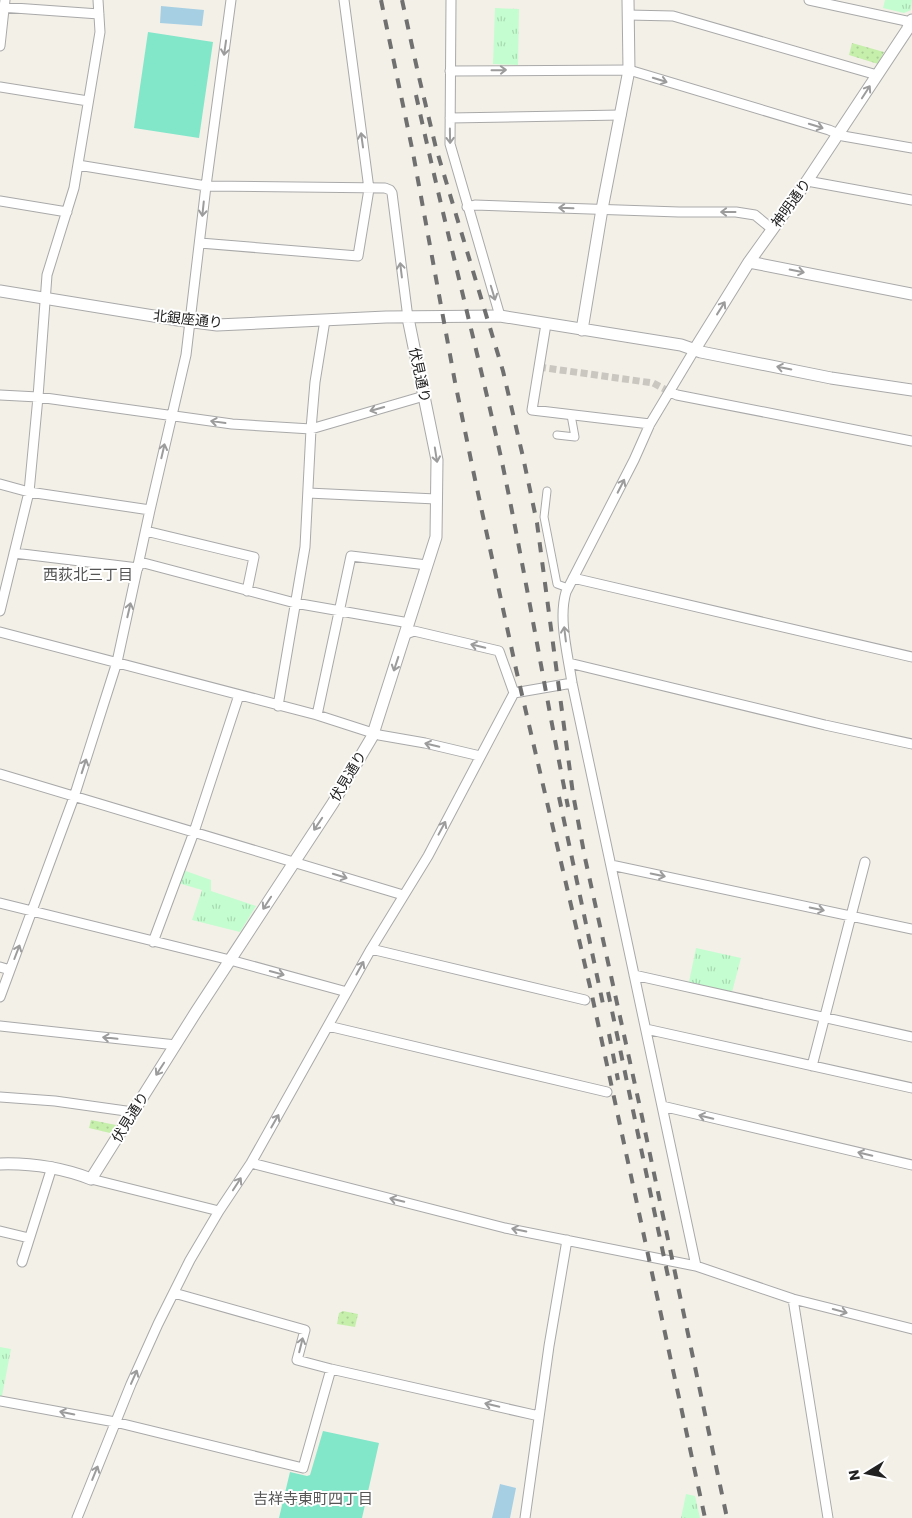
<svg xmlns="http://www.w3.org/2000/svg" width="912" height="1518" font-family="Poppins,'Noto Sans JP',sans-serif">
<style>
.grass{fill:url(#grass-dots)}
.park{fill:url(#park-tufts)}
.pitch{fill:#82e6c9}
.water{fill:#a6cfe3}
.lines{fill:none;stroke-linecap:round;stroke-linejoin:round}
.pedestrian-tunnel{stroke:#c9c7c0;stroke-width:7;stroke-dasharray:7 3.5;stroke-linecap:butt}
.pedestrian-casing{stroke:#a9a9a9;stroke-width:9}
.minor-casing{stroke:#a9a9a9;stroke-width:11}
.tertiary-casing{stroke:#a9a9a9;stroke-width:13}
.pedestrian{stroke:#fff;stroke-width:7}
.minor{stroke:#fff;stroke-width:9}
.tertiary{stroke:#fff;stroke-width:11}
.rail{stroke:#707070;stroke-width:4;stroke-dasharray:10 10;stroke-linecap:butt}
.oneway{stroke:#9c9c9c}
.labels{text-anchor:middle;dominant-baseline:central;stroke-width:4;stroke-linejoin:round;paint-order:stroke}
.street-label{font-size:14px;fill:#222;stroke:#fff}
.neighbourhood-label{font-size:15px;fill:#555;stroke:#fff}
</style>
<defs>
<pattern id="grass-dots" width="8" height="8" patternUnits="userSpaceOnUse" patternTransform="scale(1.25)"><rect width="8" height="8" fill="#c6efac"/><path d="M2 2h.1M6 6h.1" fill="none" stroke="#aacd94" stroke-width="1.8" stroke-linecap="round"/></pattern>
<pattern id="park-tufts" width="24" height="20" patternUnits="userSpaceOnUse" patternTransform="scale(1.25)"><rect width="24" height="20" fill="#c4fdcf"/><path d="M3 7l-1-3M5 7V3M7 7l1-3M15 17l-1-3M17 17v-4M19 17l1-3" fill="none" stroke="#a8d9b1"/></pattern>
</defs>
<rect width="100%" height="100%" fill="#f3f0e8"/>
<path class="grass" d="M852,43L884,52L878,64L849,55Z
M91,1120L116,1125L110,1133L89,1128Z
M343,1311L358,1314L355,1327L337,1324L339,1313Z"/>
<path class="park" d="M885,0H912L911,10L904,13L883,8Z
M495,8L519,9L518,65L493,64Z
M183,870L211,880V891L256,906L240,932L192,920L202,890L178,883Z
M696,948L741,958L732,992L689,982Z
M0,1347L11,1349L2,1396H0Z
M686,1494L695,1496L700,1518H681Z"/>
<path class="pitch" d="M148,32L213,42L199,138L134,128Z
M323,1431L379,1443L362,1518H279L290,1472L307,1476L310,1475Z"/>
<path class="water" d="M161,6L204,10L202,26L160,23Z
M500,1484L516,1488L510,1518H492Z"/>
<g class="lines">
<path class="pedestrian-tunnel" d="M539,367L653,383L670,392"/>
<defs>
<path id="pedestrian" d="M557,435L575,437L571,415
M547,491L544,517L557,584L568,588"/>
<path id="minor" d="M451,0L450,144L500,316
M809,0L911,22
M0,7L99,14
M628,15L673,16L877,75
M0,46L5,0
M450,71L629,70L829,130L843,136L912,148
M0,87L88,101
M450,118L621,115
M78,165L206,186L385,188L390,190L392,193L408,318
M807,181L912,200
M0,201L67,212
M467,207L475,205L679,212H736L755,215L772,229
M200,243L358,256L369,189L344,0
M546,324L532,410L650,424
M695,349L650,424L634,460L566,592C558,619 568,655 572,683L696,1266
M670,392L677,395L912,441
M0,395L38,397L232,424L311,429L424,396
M0,484L29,492L150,510
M308,493L436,499
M146,531L254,557L247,591
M14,553L138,568
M140,562L295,603L409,623
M573,578L912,657
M0,611L29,492L38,397L47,275L74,188L100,32L98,0
M0,632L317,715L379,735L425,743L480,756
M569,663L825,725L912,744
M514,693L572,683
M278,706L305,547L311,429L315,382L325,320
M317,715L351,556L427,565
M0,774L403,895
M611,865L912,929
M0,903L230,960L347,992
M153,942L194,832L239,695
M371,949L585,1000
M0,967L10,970
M634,975L912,1037
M0,997L74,797L117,662L150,510L186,355L206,186L231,0
M0,1026L176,1045
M328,1026L607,1092
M646,1029L912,1088
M812,1066L865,862
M0,1097L55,1101L133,1112
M662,1106L912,1165
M251,1163L505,1228L696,1266L793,1299L912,1329
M91,1179L219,1211
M0,1231L29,1238
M22,1262L52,1167
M174,1293L305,1330L297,1360L331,1369L539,1416
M793,1299L828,1518
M0,1401L115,1422L303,1468L331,1369
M77,1518L131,1384L158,1324L190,1260L219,1211L251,1163L371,949L428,856L514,693L499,651L414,631L406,634
M525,1518L549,1346L567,1240"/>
<path id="tertiary" d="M749,262L912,294
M0,291L178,320L217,325L386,317L500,316L681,345L701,352L831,378L912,390
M582,330L602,209L629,70L628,0
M695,349L749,262L807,181L907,30L912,20
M0,1164C31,1163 62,1168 91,1179L196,1012L333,803L372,737L436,537L437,460L408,318"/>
</defs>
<use href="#pedestrian" class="pedestrian-casing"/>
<use href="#minor" class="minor-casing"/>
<use href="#tertiary" class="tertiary-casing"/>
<use href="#pedestrian" class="pedestrian"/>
<use href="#minor" class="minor"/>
<use href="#tertiary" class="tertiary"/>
<path class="rail" d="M381,0L413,153L455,382L473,470L516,669L591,991L705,1518
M402,0L418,73L436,148L503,371L523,457L537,523L573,794L585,858L641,1112L727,1518
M416,95C443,218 475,340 502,462C526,577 545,692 568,807
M559,797L603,1004
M608,992L669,1281
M609,1034L618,1080"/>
</g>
<defs><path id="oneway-shaft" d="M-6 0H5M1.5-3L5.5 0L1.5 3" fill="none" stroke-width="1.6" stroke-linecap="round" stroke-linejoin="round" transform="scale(1.25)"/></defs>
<g class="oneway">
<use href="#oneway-shaft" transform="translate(225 48) rotate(98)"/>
<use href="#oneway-shaft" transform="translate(499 70) rotate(-1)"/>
<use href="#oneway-shaft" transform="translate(660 80) rotate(17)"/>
<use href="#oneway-shaft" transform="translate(866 92) rotate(-57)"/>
<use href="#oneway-shaft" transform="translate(816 126) rotate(17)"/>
<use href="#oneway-shaft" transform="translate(450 136) rotate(89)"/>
<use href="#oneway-shaft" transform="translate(362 140) rotate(-98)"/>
<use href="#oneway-shaft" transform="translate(566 208) rotate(-178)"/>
<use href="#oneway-shaft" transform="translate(203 209) rotate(96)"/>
<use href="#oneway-shaft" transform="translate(728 212) rotate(180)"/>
<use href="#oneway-shaft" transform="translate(401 270) rotate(-97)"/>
<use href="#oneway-shaft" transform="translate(797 271) rotate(11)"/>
<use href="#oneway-shaft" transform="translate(493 293) rotate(73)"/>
<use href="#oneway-shaft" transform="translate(721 308) rotate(-58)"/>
<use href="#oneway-shaft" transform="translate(784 368) rotate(-169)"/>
<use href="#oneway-shaft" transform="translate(377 409) rotate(164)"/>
<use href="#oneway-shaft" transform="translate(218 422) rotate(-172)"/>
<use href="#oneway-shaft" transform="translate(163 451) rotate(-77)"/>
<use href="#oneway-shaft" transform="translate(436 455) rotate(81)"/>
<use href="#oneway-shaft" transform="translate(621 486) rotate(-63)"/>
<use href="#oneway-shaft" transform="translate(129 610) rotate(-77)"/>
<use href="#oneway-shaft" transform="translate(565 634) rotate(-97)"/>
<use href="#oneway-shaft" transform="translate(478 646) rotate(-167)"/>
<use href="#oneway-shaft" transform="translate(396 664) rotate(108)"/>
<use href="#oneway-shaft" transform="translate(432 745) rotate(-167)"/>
<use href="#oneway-shaft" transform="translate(84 766) rotate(-72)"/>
<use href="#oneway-shaft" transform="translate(318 824) rotate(124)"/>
<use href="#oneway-shaft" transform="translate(442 828) rotate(-62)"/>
<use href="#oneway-shaft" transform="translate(658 875) rotate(12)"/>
<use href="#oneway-shaft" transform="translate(340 876) rotate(17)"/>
<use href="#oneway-shaft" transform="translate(267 903) rotate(123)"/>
<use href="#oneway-shaft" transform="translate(817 909) rotate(12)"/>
<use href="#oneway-shaft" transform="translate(17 952) rotate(-69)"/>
<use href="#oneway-shaft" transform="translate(360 968) rotate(-61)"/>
<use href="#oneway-shaft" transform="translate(277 973) rotate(15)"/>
<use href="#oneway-shaft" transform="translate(110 1038) rotate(-174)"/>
<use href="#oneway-shaft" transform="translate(160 1069) rotate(123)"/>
<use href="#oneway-shaft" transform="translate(706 1117) rotate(-167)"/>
<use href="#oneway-shaft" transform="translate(275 1121) rotate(-60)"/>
<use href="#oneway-shaft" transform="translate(865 1154) rotate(-167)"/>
<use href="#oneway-shaft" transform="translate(237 1184) rotate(-57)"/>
<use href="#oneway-shaft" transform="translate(397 1200) rotate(-166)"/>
<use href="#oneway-shaft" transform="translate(519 1230) rotate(-168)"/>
<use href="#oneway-shaft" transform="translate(840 1311) rotate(15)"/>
<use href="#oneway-shaft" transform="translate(301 1345) rotate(-76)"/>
<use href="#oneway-shaft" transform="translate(134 1377) rotate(-66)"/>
<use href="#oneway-shaft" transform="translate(492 1405) rotate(-167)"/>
<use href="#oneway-shaft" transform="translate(67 1413) rotate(-169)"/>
<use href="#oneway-shaft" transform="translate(95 1473) rotate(-68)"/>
</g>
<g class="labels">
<g class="street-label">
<text transform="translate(791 203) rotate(-54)">神明通り</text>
<text transform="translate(188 319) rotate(6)">北銀座通り</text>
<text transform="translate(420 375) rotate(78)">伏見通り</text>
<text transform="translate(348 776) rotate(-59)">伏見通り</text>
<text transform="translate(130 1117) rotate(-58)">伏見通り</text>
</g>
<g class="neighbourhood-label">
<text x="88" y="574">西荻北三丁目</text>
<text x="313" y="1498">吉祥寺東町四丁目</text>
</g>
</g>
<g transform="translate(867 1473) rotate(260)" stroke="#ffffff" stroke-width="4" paint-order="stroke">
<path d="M0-4L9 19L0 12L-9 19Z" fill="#222222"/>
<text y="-8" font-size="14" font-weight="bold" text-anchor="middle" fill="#222222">N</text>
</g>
</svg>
